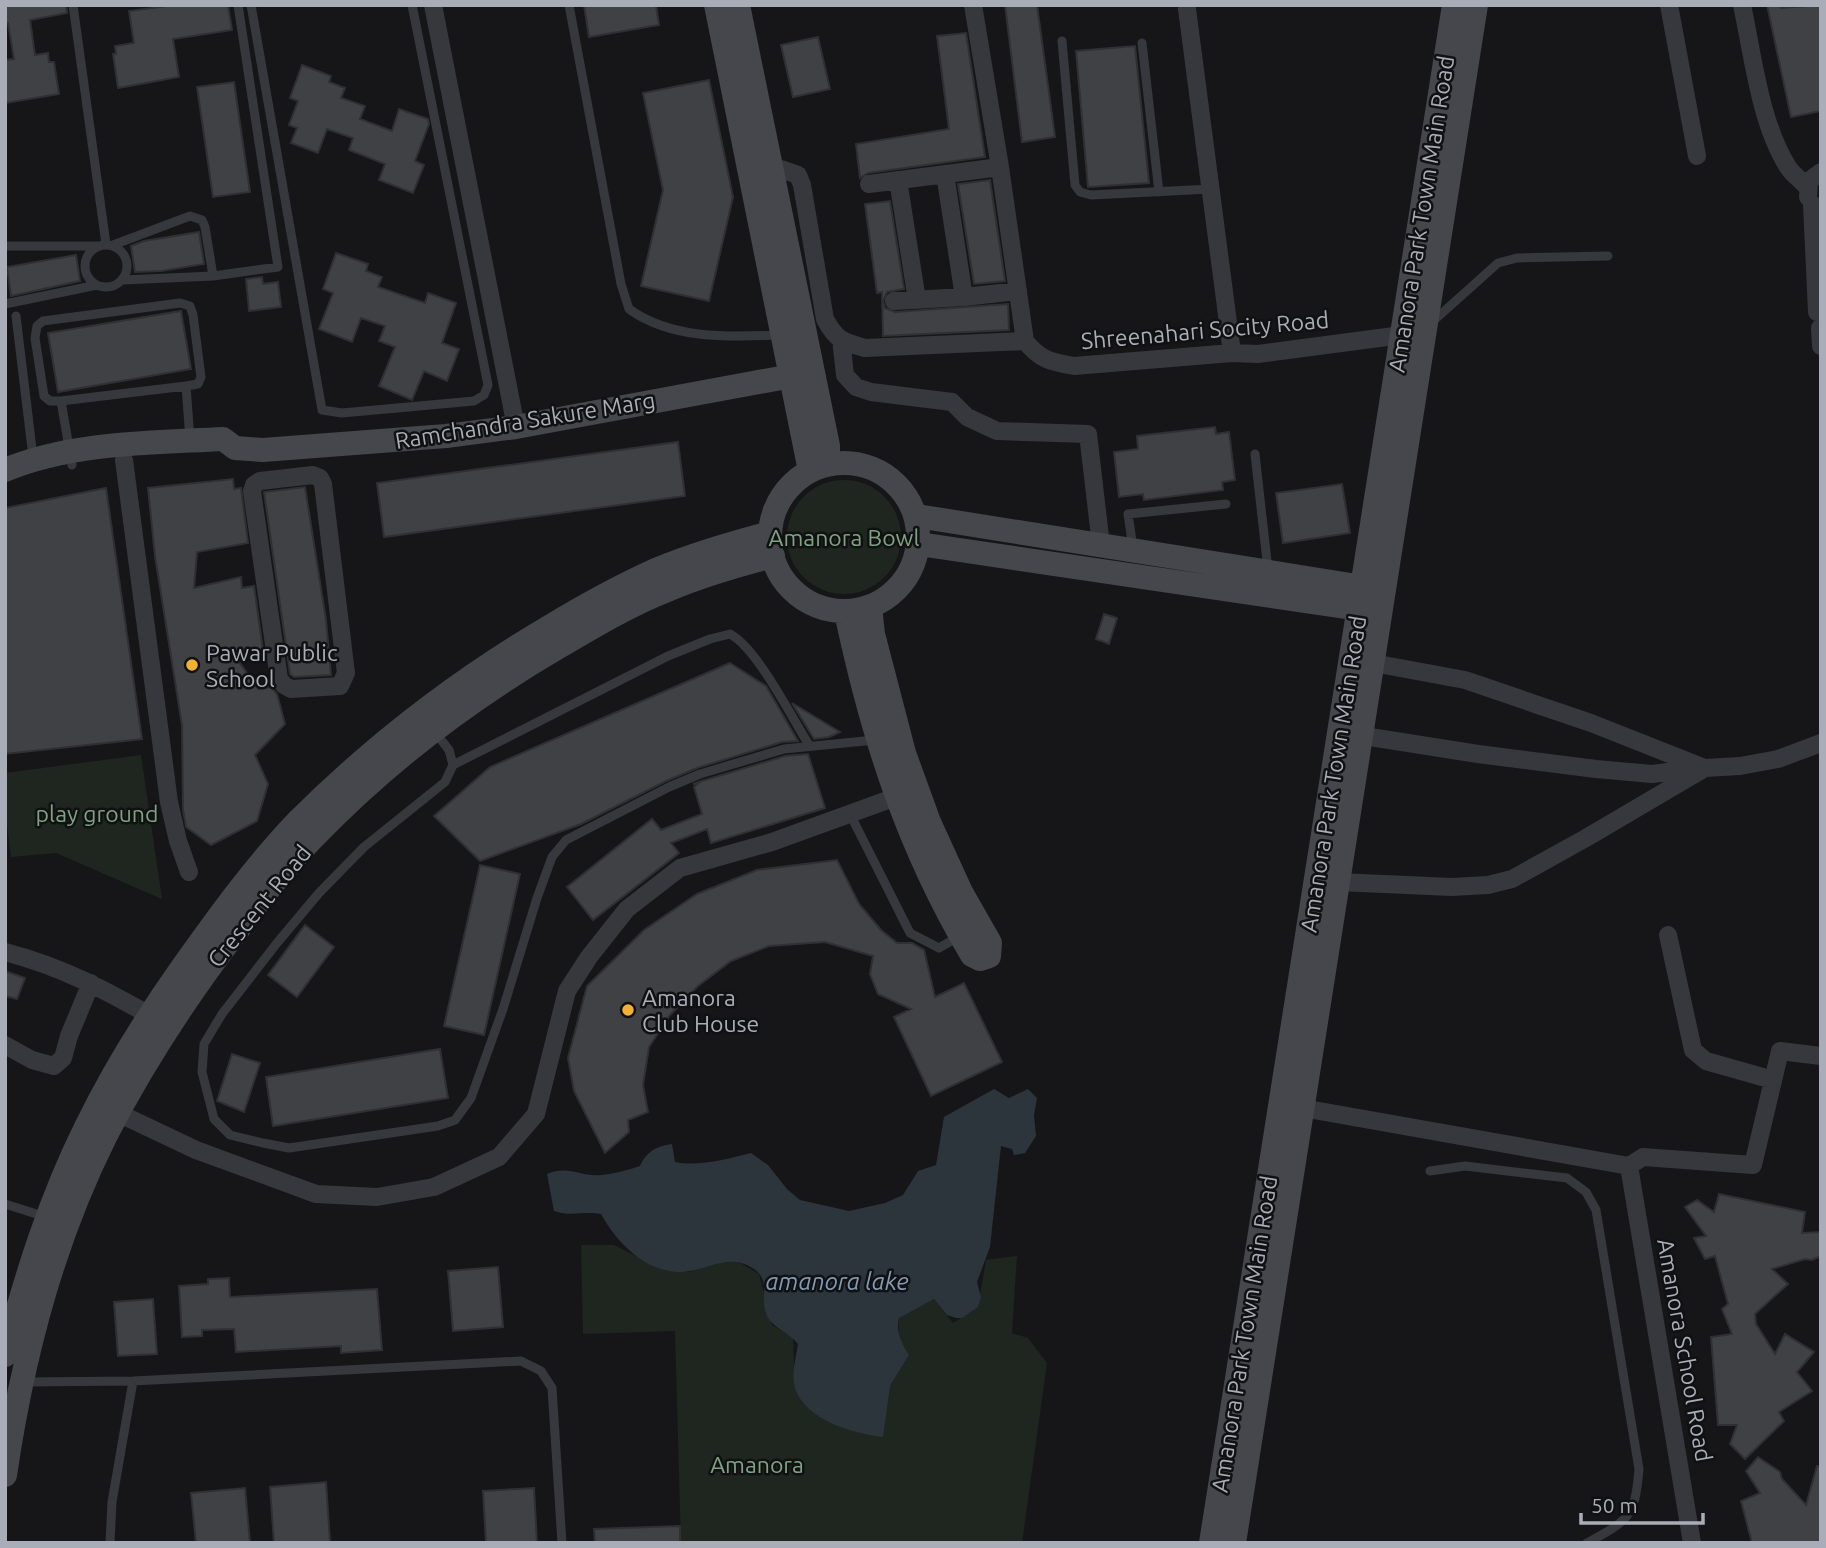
<svg xmlns="http://www.w3.org/2000/svg" width="1826" height="1548" font-family="Ubuntu,sans-serif">
<style>
.green{fill:#1e261f}
.water{fill:#2c353c}
.building{fill:#404145;stroke:#303034;stroke-width:2}
.lines{fill:none;stroke-linecap:round;stroke-linejoin:round}
.lane{stroke:#37383d;stroke-width:9}
.street{stroke:#37383d;stroke-width:18}
.secondary{stroke:#45474d;stroke-width:24}
.poi-dot{fill:#f2b134;stroke:#111113;stroke-width:2.5}
.labels{text-anchor:middle;dominant-baseline:central;stroke-width:5;stroke-linejoin:round;paint-order:stroke}
.street-label{font-size:23px;fill:#a8adb8;stroke:#111113}
.park-label{font-size:23px;fill:#7fa381;stroke:#111113}
.poi-label{font-size:23px;fill:#a8adb8;stroke:#111113;text-anchor:start}
.water-label{font-size:24px;font-style:italic;fill:#7f9bb3;stroke:#111113}
</style>
<rect width="100%" height="100%" fill="#161618"/>
<path class="green" d="M787 537a57 57 0 1 1 114 0a57 57 0 1 1-114 0Z
M141,755L162,899L56,853L11,857L5,808V773Z
M581,1245H614L646,1261L689,1272L721,1262L737,1261L759,1274L772,1325L793,1337L795,1387L890,1386L909,1355L899,1338V1317L934,1299L953,1323L978,1307L986,1260L1017,1256L1012,1333L1028,1338L1047,1363L1022,1543H681L675,1331L583,1334Z"/>
<path class="water" d="M994,1089L1009,1098L1028,1089L1037,1098L1034,1115L1036,1136L1025,1153L1014,1155L1012,1149L1001,1146L990,1247L977,1282L981,1297L978,1307L962,1318H956L947,1315L934,1299L899,1318C896,1333 901,1342 909,1355L890,1386L883,1437C854,1434 805,1420 795,1388C791,1375 796,1357 798,1344C789,1332 774,1329 767,1316C758,1296 775,1278 747,1265C727,1256 709,1268 690,1271C651,1278 618,1245 601,1214C584,1211 571,1217 554,1211L547,1174C569,1165 580,1177 601,1175C614,1174 628,1170 640,1166C646,1152 656,1146 672,1144L675,1162C699,1167 727,1159 751,1153L768,1165L787,1189L800,1200L849,1211L885,1203L903,1195L918,1171L936,1165L944,1117Z"/>
<path class="building" d="M5,5H66L67,13L30,20L35,55L48,53L49,62H54L59,94L5,103V60L14,59L8,23H5Z
M175,5H228L232,30L173,39L179,77L118,88L113,54H116L115,46L134,43L129,11Z
M584,5H656L659,25L589,37Z
M1005,5H1037L1055,137L1022,142Z
M1767,5H1780L1781,8L1821,5V111L1791,117Z
M966,33L985,157L868,173L860,178L856,144L949,129L937,36Z
M818,37L830,89L793,97L781,45Z
M1135,46L1149,183L1088,187L1076,51Z
M302,65L331,76L329,82L345,88L341,98L365,106L360,119L392,131L399,109L428,119L429,124L415,161L424,165L413,193L379,180L385,164L349,150L353,138L327,129L318,153L291,143L297,128L289,125L298,101L290,98Z
M709,80L733,197L709,301L641,286L663,190L643,93Z
M234,82L250,192L213,197L197,87Z
M990,180L1005,281L974,284L958,184Z
M890,201L904,289L887,292L883,301L885,308L895,312L1008,304L1009,330L883,336L882,292L877,293L865,204Z
M199,232L204,264L161,271L135,272L131,246L144,241Z
M336,253L368,264L366,271L382,277L378,287L425,303L428,293L456,303L442,343L459,349L447,381L424,371L412,400L379,386L395,347L379,341L385,326L361,318L352,342L319,329L333,293L323,289Z
M76,255L80,281L11,296L7,267Z
M262,277L263,284L278,282L281,307L249,311L246,279Z
M181,311L191,369L58,392L48,333Z
M1215,427L1216,434L1229,432L1235,480L1222,482L1223,490L1144,500L1143,494L1119,497L1114,452L1138,449L1137,436Z
M678,442L685,496L384,537L377,483Z
M233,479L234,489L241,488L248,543L197,552L194,588L241,577L242,588L254,586L263,650L233,653L258,689L271,687L277,694L285,724L255,755L268,784L257,821L211,845L186,827L183,810L182,725L155,556L148,488Z
M1342,484L1350,533L1283,543L1276,493Z
M305,487L326,620L331,675L294,677L290,674L264,492Z
M106,488L142,739L5,754V508Z
M1104,614L1117,618L1109,644L1096,639Z
M730,663L766,686L798,741L782,742L697,768L666,781L581,824L480,861L434,816L490,767Z
M792,703L840,732L829,737L814,739Z
M808,754L825,808L711,843L707,829L671,843L679,853L593,920L567,887L652,819L661,830L702,814L694,787L700,782L693,784L702,781L785,756Z
M837,860L859,904L881,930L897,943H912L924,950L935,997L964,983L1002,1062L931,1096L894,1017L911,1009L878,994L870,974L873,956L825,942L769,946L731,961L698,986L670,1015L649,1047L643,1085L648,1112L628,1120L629,1132L605,1153L574,1091L568,1058L587,986L644,930L697,894L757,870Z
M480,865L520,874L484,1035L444,1026Z
M305,925L334,947L297,997L268,975Z
M5,971L25,978L17,999L5,996Z
M440,1049L448,1098L273,1126L266,1077Z
M232,1054L260,1063L244,1112L217,1101Z
M1719,1194L1805,1212L1802,1233L1821,1232V1256L1812,1260L1805,1259L1772,1269L1788,1284L1755,1314L1756,1324L1775,1354L1785,1334L1814,1352L1797,1372L1812,1391L1779,1412L1784,1421L1745,1459L1730,1444L1737,1425H1718L1711,1337L1732,1334L1722,1309L1728,1304L1715,1256L1705,1259L1694,1238L1706,1236L1685,1207L1697,1200L1714,1212Z
M498,1267L503,1327L453,1331L448,1271Z
M229,1278L230,1297L377,1289L382,1350L341,1353V1346L236,1352L234,1329L202,1330V1336L182,1337L179,1286L208,1284V1279Z
M153,1299L157,1354L118,1356L114,1302Z
M1758,1457L1780,1472L1782,1479L1806,1505L1817,1466L1821,1467V1543H1752L1741,1501L1760,1493L1746,1471Z
M326,1482L330,1542L274,1543L270,1487Z
M245,1488L250,1543H196L191,1493Z
M534,1488L537,1543H486L483,1491Z
M680,1526V1543H595L594,1529Z"/>
<g class="lines">
<path class="lane" d="M73,5L106,244
M251,5L322,410L342,413L474,401L484,395L488,385L412,5
M569,5L621,284L629,309C672,340 730,337 781,335
M1062,41L1075,185L1080,192L1091,195L1211,189
M1142,43L1159,192
M85 266a21 21 0 1 1 42 0a21 21 0 1 1-42 0Z
M113,245L190,216L202,220L205,227L213,276L123,280
M5,246H98
M213,276L278,267L238,5
M5,304L97,285
M16,316L33,457
M1431,323L1498,263L1517,258L1608,256
M61,401L186,386L190,440
M1255,454L1268,570
M72,465L61,401H50L44,396L35,338L37,326L43,321L180,303L190,306L193,315L201,377L198,384L186,386
M1133,548L1128,514L1226,504
M435,732L449,750L453,765L445,782L364,847L319,893L277,943L222,1014L204,1044L202,1072L214,1119L230,1135L263,1143L289,1148L438,1126L455,1120L471,1098L503,1009L537,898L552,857L566,840L669,787L700,774L784,749L875,740
M453,765L668,656L710,639L730,634C757,648 792,718 809,745
M850,814L910,933L939,948L960,936
M1430,1171L1465,1166L1567,1178L1586,1192L1596,1210L1639,1469C1635,1517 1629,1520 1587,1543
M5,1204L46,1217
M25,1382L133,1381L521,1361L541,1371L552,1388L562,1543
M110,1543L112,1502L133,1381"/>
<path class="street" d="M433,5L516,427
M973,5L1000,167L1025,341C1040,360 1051,362 1074,366L1232,353L1258,354L1402,335L1413,331
M1669,5L1697,156
M1742,5C1753,56 1760,123 1788,167C1792,174 1801,180 1807,187
M1187,9L1232,353
M763,172L781,169L798,175L802,185L825,319C836,340 843,342 865,348L1025,341
M945,174L964,297L1018,291
M898,180L917,300
M869,184L1000,167
M1808,197L1809,181L1821,172
M1812,204L1817,312
M894,301L964,297
M1820,328L1821,346
M841,339L845,375L856,387L871,392L952,402L967,417L997,431L1088,434L1101,545
M124,460L169,802L178,841L189,872
M313,475L320,478L323,484L346,673L340,686L291,689L284,685L279,679L252,491L254,485L260,481Z
M1373,663L1465,680L1591,723L1705,768L1740,766L1778,759L1821,743
M1351,734L1478,754L1596,769L1652,774L1698,768
M1338,882L1452,887L1488,885L1512,879L1586,838L1705,768
M1668,935L1693,1050L1706,1061L1773,1080
M5,952C63,967 107,991 158,1020
M5,1045L32,1060L54,1066L63,1058L69,1036L91,983
M1291,1106L1629,1166L1643,1157L1753,1165L1780,1051L1821,1056
M118,1113L196,1150L316,1194L377,1197L434,1187L499,1157L536,1114L567,991L589,957L627,909L680,868L772,842L896,797
M1629,1166L1692,1543"/>
<path class="secondary" d="M716,5L810,471
M738,5L828,446V464
M770 537a74 74 0 1 1 148 0a74 74 0 1 1-148 0Z
M5,470C73,442 151,443 223,439L235,448L263,450L446,436L516,427L813,372
M917,516L1363,587
M919,544L1359,609
M846,612C872,735 907,846 972,955L980,959L989,956L990,943L961,892L929,822L904,753L873,634L870,607
M5,1355C26,1277 50,1199 86,1127C114,1070 147,1017 184,965C219,916 255,866 297,822C372,747 457,681 549,627C584,606 620,586 658,569C694,554 732,543 770,533
M5,1475C22,1359 53,1240 106,1135C143,1063 187,996 236,932C260,900 284,868 312,839C384,764 468,700 557,648C594,626 631,604 670,589C703,575 738,565 773,556
M1211,1543L1454,5
M1234,1543L1476,5"/>
</g>
<g class="poi-dot">
<circle cx="192" cy="665" r="7"/>
<circle cx="628" cy="1010" r="7"/>
</g>
<g class="labels">
<g class="street-label">
<text transform="translate(1421 214) rotate(-81)">Amanora Park Town Main Road</text>
<text transform="translate(1205 330) rotate(-5)">Shreenahari Socity Road</text>
<text transform="translate(525 420) rotate(-9)">Ramchandra Sakure Marg</text>
<text transform="translate(1333 774) rotate(-81)">Amanora Park Town Main Road</text>
<text transform="translate(259 906) rotate(-51)">Crescent Road</text>
<text transform="translate(1244 1334) rotate(-81)">Amanora Park Town Main Road</text>
<text transform="translate(1685 1350) rotate(80)">Amanora School Road</text>
</g>
<g class="park-label">
<text x="844" y="537">Amanora Bowl</text>
<text x="97" y="813">play ground</text>
<text x="757" y="1464">Amanora</text>
</g>
<g class="poi-label">
<text x="206" y="652">Pawar Public<tspan x="206" dy="26">School</tspan></text>
<text x="642" y="997">Amanora<tspan x="642" dy="26">Club House</tspan></text>
</g>
<g class="water-label">
<text x="837" y="1281">amanora lake</text>
</g>
</g>
<rect width="1826" height="1548" fill="none" stroke="#a8adb8" stroke-width="14"/>
<path d="M1581 1513v10h122v-10" fill="none" stroke="#a8adb8" stroke-width="3.5"/>
<text x="1591" y="1513" font-size="21" fill="#a8adb8" stroke="#111113" stroke-width="5" paint-order="stroke">50 m</text>
</svg>
